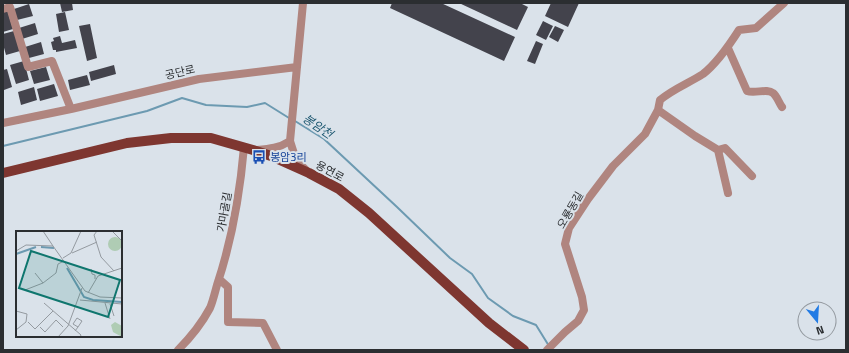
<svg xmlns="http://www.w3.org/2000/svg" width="849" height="353" font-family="'Titillium Web','Noto Sans KR',sans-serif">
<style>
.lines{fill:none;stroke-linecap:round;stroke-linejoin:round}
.stream{stroke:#6c9ab1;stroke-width:2}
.building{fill:#43434c}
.minor{stroke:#b0857f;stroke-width:8}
.major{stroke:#7e3630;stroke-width:10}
.labels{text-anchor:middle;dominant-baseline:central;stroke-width:4;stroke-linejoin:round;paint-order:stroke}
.street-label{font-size:11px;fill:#2b2e31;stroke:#dae2ea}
.transit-label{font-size:11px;fill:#164399;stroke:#dae2ea;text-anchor:start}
.water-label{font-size:12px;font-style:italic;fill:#205a73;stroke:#dae2ea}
.inset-river{fill:none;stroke:#6c9ab1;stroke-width:2}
.inset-road{fill:none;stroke:#949aa0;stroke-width:1}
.view{fill:#0f766e;fill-opacity:0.15;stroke:#0f766e;stroke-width:2}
.inset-edge{fill:none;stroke:#2b2e31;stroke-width:2}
</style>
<rect width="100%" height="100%" fill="#dae2ea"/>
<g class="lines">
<path class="stream" d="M295,121L324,139L397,207L450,258L472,274L488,298L513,316L536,325L549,346
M3,146L147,111L182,98L206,105L247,107L265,103L289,118"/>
</g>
<path class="building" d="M60,3H72L73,10L62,12Z
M392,3H441L515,37L504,61L390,8Z
M459,3H520L528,7L517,30Z
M551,3H579L568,27L545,16Z
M29,4L33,16L17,20L14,9Z
M7,9L13,29L3,32V10Z
M65,12L69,30L59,32L56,14Z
M543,21L553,26L546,40L536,35Z
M35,23L38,34L22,39L19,28Z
M90,24L97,58L87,61L79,26Z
M555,26L564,30L558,42L549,37Z
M14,31L20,51L6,55L3,44V34Z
M60,36L62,43L75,40L77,48L56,52V50H53L51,42L54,41L53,38Z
M536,41L543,44L535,64L527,61Z
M41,42L44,54L29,58L25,47Z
M24,61L29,80L16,84L10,65Z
M114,65L116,74L91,81L89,72Z
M46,67L50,80L34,84L30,71Z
M7,69L12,87L4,90L3,89V70Z
M87,75L90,85L70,90L68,80Z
M54,84L58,96L40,101L37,89Z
M34,87L37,100L21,105L18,92Z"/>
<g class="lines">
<path class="minor" d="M303,3L290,141L296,160L306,170
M3,9L10,7L28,67L52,61L71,109
M728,48L747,91C755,94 767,88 773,93C777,96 779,103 782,107
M658,110L660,100C673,89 689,83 703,74C716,64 730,44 739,30L756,28L784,3
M3,123L71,109L199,79L297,67
M257,150C270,149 279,148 290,141
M718,150L728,193
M219,279L228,287V322L263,323L277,350
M178,350C190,338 202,323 210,308C213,301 215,292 217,285C232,240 240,193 244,147
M547,350L565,332L578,321L584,310L582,297L565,244L569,228L588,199L613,166L645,134L658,110L695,136L718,150L725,148L752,176"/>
<path class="major" d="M3,173L127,143L171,138H211L253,150L271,156L309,173L339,189L369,213L489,323L524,350"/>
</g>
<defs>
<symbol id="bus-bare" viewBox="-9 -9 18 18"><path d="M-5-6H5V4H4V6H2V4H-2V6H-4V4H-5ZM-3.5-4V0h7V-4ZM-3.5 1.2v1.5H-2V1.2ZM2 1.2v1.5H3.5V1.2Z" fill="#1a4fb4" stroke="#dae2ea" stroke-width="2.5" paint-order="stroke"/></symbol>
</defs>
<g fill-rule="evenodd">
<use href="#bus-bare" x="249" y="147" width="20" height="20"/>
</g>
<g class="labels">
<g class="street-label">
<text transform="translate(180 72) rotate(-13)">공단로</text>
<text transform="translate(330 171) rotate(29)">용연로</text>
<text transform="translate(570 210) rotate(-60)">오룡동길</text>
<text transform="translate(224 212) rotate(-80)">가마골길</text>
</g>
<g class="transit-label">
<text x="270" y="157">봉암3리</text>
</g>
<g class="water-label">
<text transform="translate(318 126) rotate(34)">봉암천</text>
</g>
</g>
<g transform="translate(16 231)">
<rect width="106" height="106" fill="#dae2ea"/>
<path d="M92 13a7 7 0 1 1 14 0a7 7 0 1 1-14 0ZM99,91L106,95V106L97,101L95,94Z" fill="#afccb4"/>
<path class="inset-river" d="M25,16L38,17M0,23L20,16M51,37L68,66L77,69L106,71"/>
<path class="inset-road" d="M27,0L37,15M81,0L78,4L85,26L98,40M96,0L106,10M0,20L10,14L37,15L69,60L84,66L106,67M56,22L81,11M47,27L55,22L65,0M75,38L76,43L79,44V48M19,42L27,52L40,42L42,33L48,30M9,59L27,52M72,62L82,45L106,37M64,69L106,73M28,72L65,104L64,106M89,72L94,88M94,73L98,85M0,80L11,83L10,91L0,99M12,91L19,98L37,80M24,96L29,101L40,89L47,96M59,100L62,96L66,90L61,87L57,93L62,96M42,106L52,95L66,57"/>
<path class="view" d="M15,20L104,49L92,86L3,57Z"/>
<rect width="106" height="106" class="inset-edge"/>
</g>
<rect width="849" height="353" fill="none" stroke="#2b2e31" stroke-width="8"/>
<g transform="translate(817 321) rotate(162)"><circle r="19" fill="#dae2ea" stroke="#949aa0"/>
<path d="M0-3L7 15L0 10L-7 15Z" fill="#227be4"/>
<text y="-6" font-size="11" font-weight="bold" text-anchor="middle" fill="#2b2e31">N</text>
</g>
</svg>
